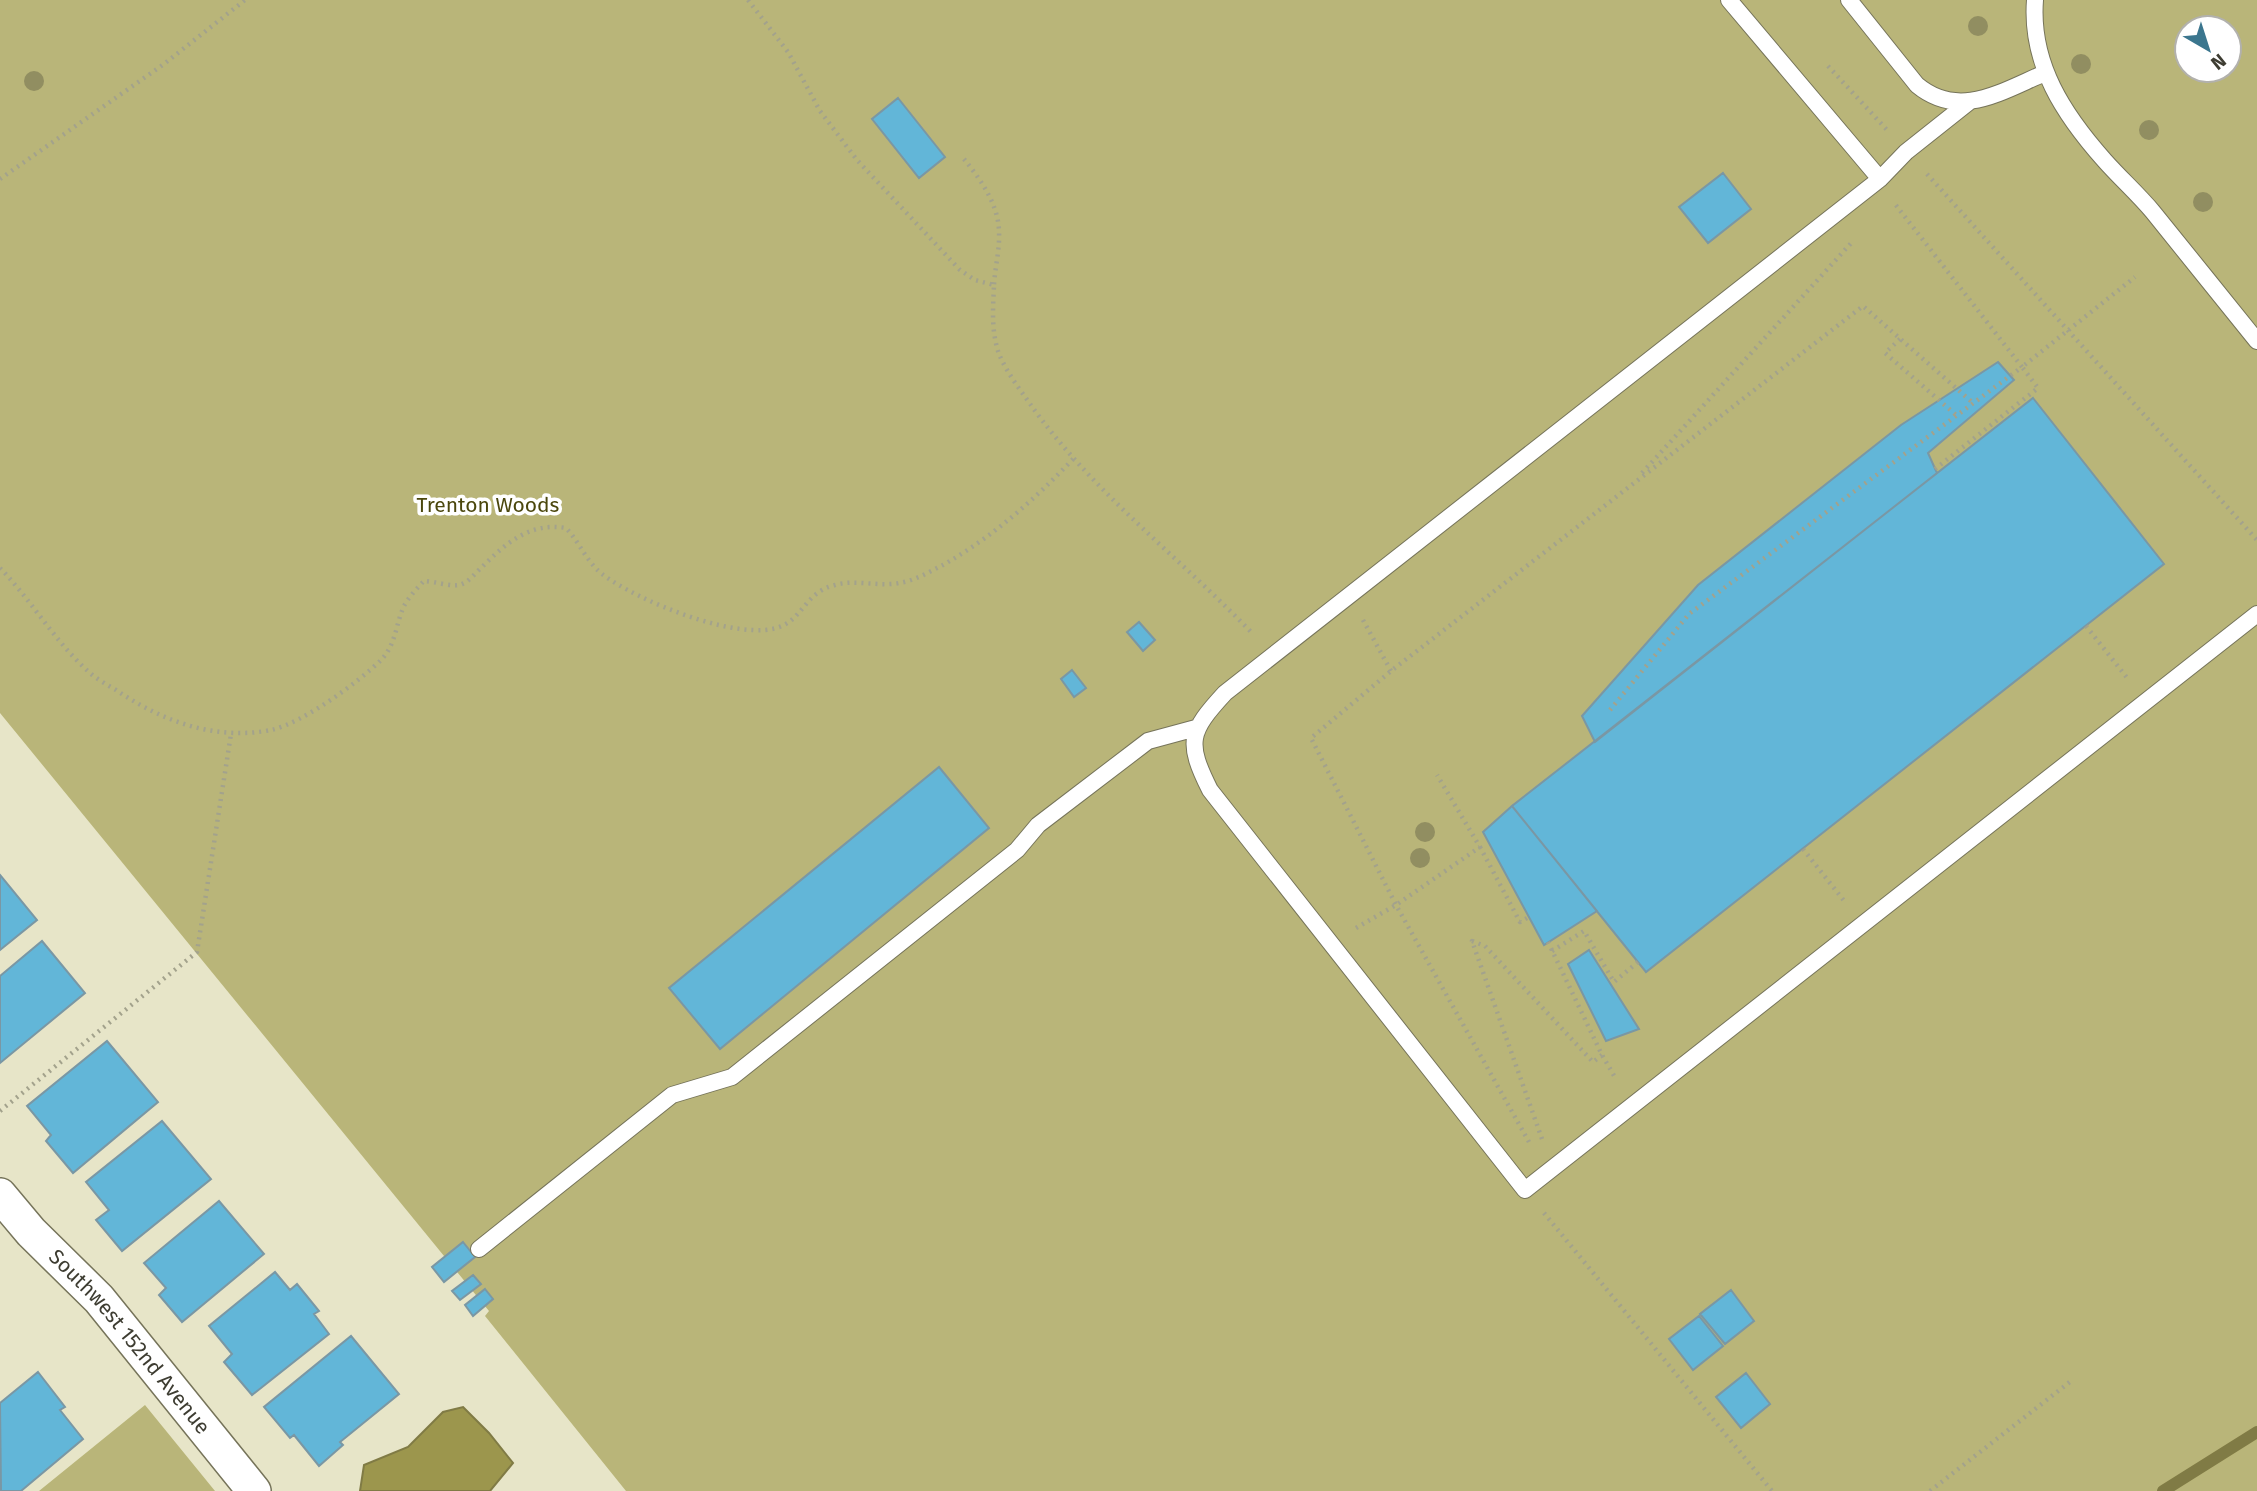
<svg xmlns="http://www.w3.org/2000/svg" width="2257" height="1491" font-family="'Fira Sans',sans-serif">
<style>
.green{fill:#b9b579;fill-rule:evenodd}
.water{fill:#9c964d;stroke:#807b45;stroke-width:2}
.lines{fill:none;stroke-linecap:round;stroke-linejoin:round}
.stream{stroke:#807b45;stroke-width:12}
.building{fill:#62b6d8;stroke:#7a97a4;stroke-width:2}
.lane-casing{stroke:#76745a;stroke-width:18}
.street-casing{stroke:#76745a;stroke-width:36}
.path{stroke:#a3a28c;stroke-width:4.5;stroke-dasharray:2 5;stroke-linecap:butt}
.lane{stroke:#fff;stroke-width:16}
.street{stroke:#fff;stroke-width:33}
.tree{fill:#918e61}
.labels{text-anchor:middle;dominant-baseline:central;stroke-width:7;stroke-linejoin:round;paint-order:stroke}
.park-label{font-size:21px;fill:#4b470d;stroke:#fff}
.street-label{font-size:21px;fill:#3e3d32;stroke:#fff}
</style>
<rect width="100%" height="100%" fill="#e7e5c8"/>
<path class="green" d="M0,0H2257V1491H626L485,1316L489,1311L0,713ZM2187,28H2229V70H2187Z
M145,1405L215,1491H39Z"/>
<path class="water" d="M463,1407L489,1433L513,1463L490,1491H360L364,1465L408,1447L443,1412Z"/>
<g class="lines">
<path class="stream" d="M2163,1491L2257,1432"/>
</g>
<path class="building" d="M898,98L945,157L919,178L872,119Z
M1723,173L1751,209L1708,243L1679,207Z
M1998,362L2014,380L1928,453L1937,473L1595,742L1582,716L1698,585L1901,425Z
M2033,398L2164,564L1646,972L1512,806Z
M1139,622L1155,640L1143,651L1127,632Z
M1072,670L1086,688L1074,697L1061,679Z
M939,767L989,828L720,1049L669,988Z
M1512,806L1597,911L1544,945L1483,832Z
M0,875L37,920L0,950Z
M42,941L85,993L0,1063V976Z
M1589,950L1639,1029L1606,1041L1568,964Z
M107,1041L158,1102L73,1173L46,1141L51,1135L27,1106Z
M162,1121L211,1179L122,1251L96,1220L109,1210L86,1182Z
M219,1201L264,1254L182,1322L159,1295L166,1288L144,1263Z
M463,1242L475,1257L444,1282L432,1267Z
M275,1272L290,1290L297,1284L319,1311L314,1314L329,1334L252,1395L224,1362L232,1354L209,1326Z
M473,1275L481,1284L460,1300L452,1291Z
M485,1289L493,1299L473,1316L465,1305Z
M1731,1290L1754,1321L1725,1344L1700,1314Z
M1699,1316L1723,1346L1693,1370L1669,1339Z
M351,1336L399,1394L340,1442L343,1445L319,1466L294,1435L290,1438L264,1407Z
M38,1372L65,1407L60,1410L83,1439L21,1491H1L0,1403Z
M1746,1373L1770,1404L1741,1428L1716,1397Z"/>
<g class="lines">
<defs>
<path id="lane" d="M1729,0L1880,179
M1849,0L1917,85C1959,120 2002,91 2045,73
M2035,0C2030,64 2064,115 2105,161C2121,179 2138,194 2153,212C2188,255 2222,298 2257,341
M1969,102L1906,152L1880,179L1225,693C1189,732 1186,742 1210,790L1525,1190L2257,614
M479,1249L672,1095L732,1077L1017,850L1038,825L1148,741L1196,728"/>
<g id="street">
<path id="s1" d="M0,1195L31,1232L99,1299L254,1491"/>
</g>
</defs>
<use href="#lane" class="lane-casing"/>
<use href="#street" class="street-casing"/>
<path class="path" d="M748,0L788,52L820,111L857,160L960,270L975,280L994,285C993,309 991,331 999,354C1007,373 1021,391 1033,408C1095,494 1180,558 1253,634
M1828,66L1888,131
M964,159C980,179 998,203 999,231C1000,249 995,267 994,285
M1927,174L2257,540
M0,179L164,64L245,0
M1900,339L1885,353L1956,415
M1935,469L2038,388L2022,367L2135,277
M1642,473L1853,241
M0,568C32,601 55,642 90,673C97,679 107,685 116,690C162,721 215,741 271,730C303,723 359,682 382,659C396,644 396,623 404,606C409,597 417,588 424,581C434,581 453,588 462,584C469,582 476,572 482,567C506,543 530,522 566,528C580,543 586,561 602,574C636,600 741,644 782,626C804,616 806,592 835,585C855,579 878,587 899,583C914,581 929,572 943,565C994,536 1034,500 1074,458
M1363,620L1391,671
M2086,626L2128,679
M1610,710L1689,614L2022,367L1895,204
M1480,847L1520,922L1529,917
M1803,849L1845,902
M1356,928L1396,905L1480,847L1437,775
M1548,942L1602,1055L1616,1079
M1552,951L1584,931L1614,982L1638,962
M0,1111L197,952L231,734
M1542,1139L1472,941L1485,946L1593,1062L1602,1055
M1529,1142L1396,905L1311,738L1391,671L1863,306L1973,403
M1544,1213L1772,1491
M1930,1491L2071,1381"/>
<use href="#lane" class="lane"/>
<use href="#street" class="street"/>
</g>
<g class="tree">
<circle cx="1978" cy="26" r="10"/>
<circle cx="2081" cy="64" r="10"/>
<circle cx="34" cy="81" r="10"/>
<circle cx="2149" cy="130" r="10"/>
<circle cx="2203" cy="202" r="10"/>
<circle cx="1425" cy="832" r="10"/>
<circle cx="1420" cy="858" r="10"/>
</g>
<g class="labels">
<g class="park-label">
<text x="488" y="505">Trenton Woods</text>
</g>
<g class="street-label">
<text stroke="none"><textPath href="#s1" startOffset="196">Southwest 152nd Avenue</textPath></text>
</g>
</g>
<g transform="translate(2208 49) rotate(141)"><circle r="33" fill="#ffffff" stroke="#b2b1ad" stroke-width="2"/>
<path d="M0-5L12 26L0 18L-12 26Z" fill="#3b768e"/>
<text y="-10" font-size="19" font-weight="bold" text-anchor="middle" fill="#3e3d32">N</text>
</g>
</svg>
